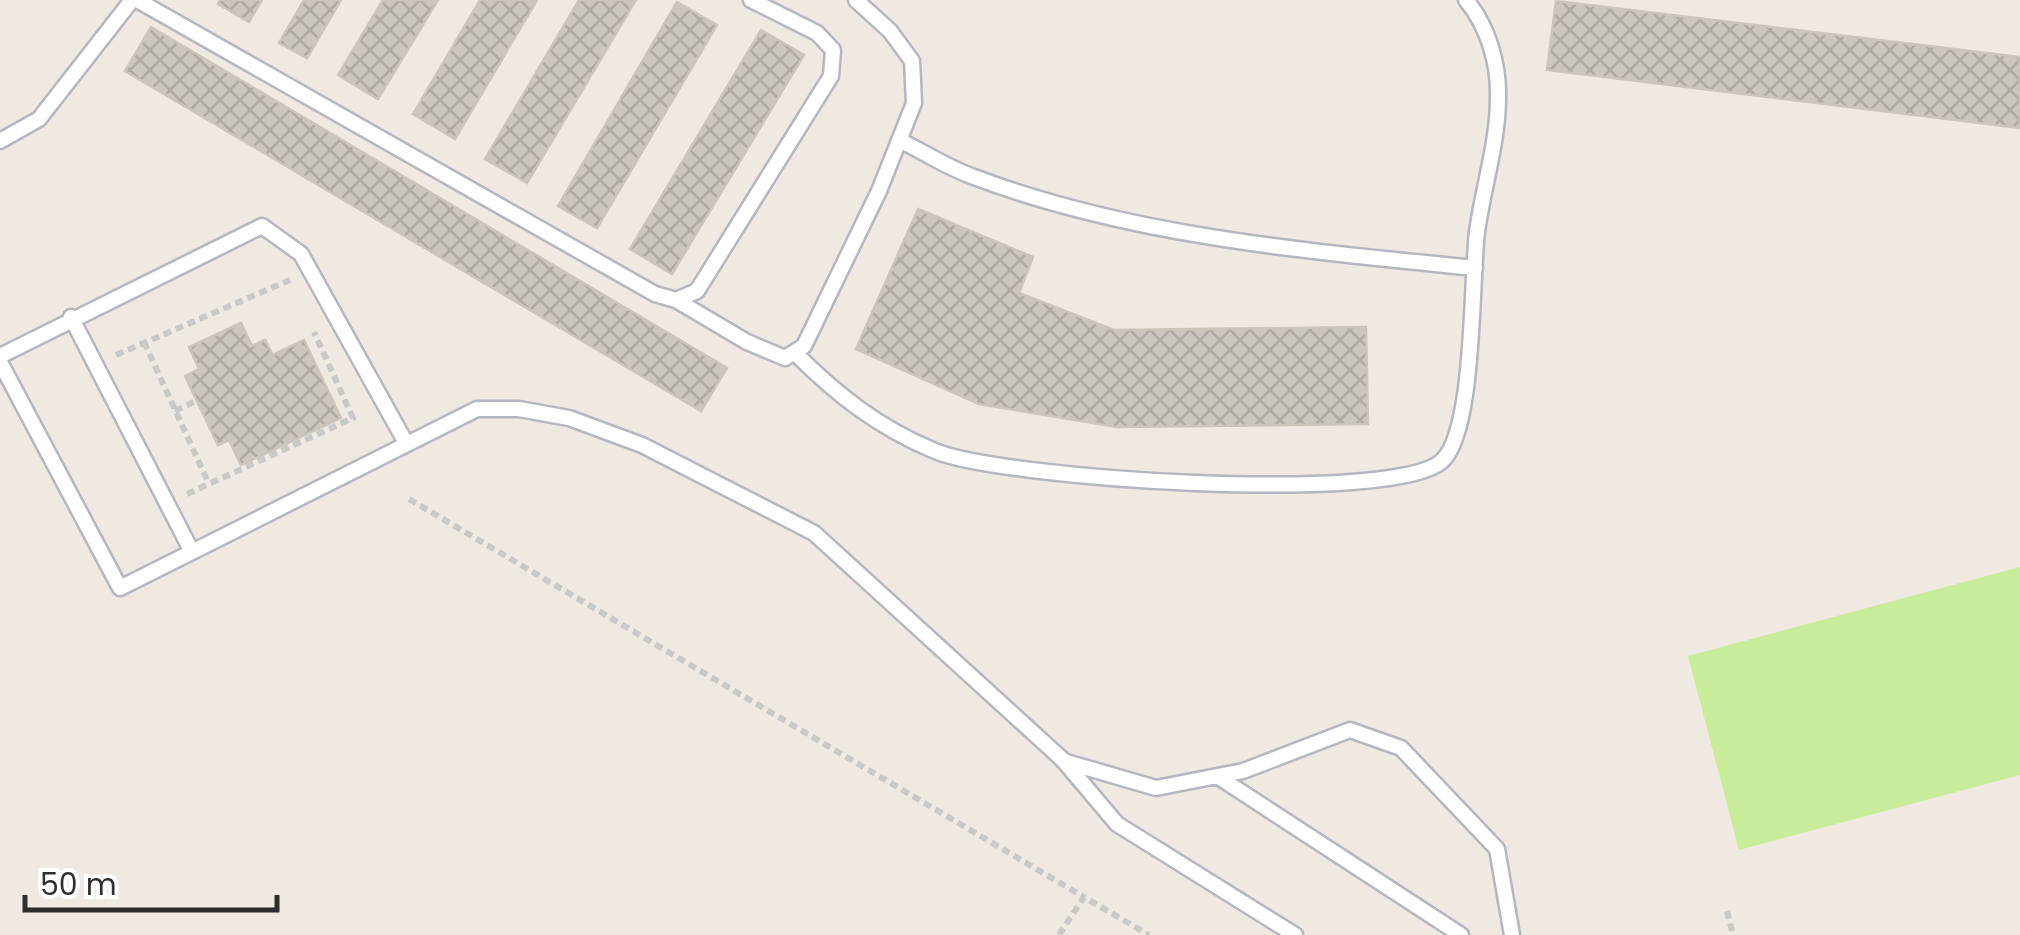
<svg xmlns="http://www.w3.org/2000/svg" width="2020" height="935" font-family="Poppins,sans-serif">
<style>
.pitch{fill:#c9ec9a}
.building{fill:url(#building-cross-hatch);stroke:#cbc5ba;stroke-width:2.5}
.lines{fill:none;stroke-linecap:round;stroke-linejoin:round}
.lane-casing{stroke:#b4b7c1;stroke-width:19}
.path{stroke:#c9c9c9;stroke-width:6;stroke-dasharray:8 5;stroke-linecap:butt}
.lane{stroke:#fff;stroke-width:14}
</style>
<defs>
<pattern id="building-cross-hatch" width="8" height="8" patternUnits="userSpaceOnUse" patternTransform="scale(2.5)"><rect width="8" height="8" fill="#cbc7bf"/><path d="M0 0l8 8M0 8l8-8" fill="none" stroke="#afaba4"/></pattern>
</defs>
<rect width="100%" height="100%" fill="#efe9e1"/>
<path class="pitch" d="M2020,567V775L1739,850L1688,656Z"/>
<path class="building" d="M220,0H262L249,22L218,4Z
M304,0H341L307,58L279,43Z
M383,0H438L378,99L338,75Z
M480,0H537L455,139L413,114Z
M579,0H636L527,183L485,159Z
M1556,1L2020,57V128L1547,70Z
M677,2L717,25L597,228L558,206Z
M151,27L727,368L701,411L125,71Z
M761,30L804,55L672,274L630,249Z
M918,209L1033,257L1019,293L1114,330L1366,327L1368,424L1117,427L979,404L856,349Z
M241,323L252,346L265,340L273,355L304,340L341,418L241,465L229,440L218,445L185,376L199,369L189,347Z"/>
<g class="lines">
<defs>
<path id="lane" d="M137,0L655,294L676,300L697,291L831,76L833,50L817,33L751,0
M899,140C924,152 948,168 974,177C1133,237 1308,251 1475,268
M0,141L39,119L132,0
M676,300L747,342L785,358L804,346L879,191L914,103L912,61L890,31L856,0
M71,317L191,550
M795,353C837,395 879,428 935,451C1002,479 1394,505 1442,461C1475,431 1471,280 1477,232C1483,188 1498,142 1498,98C1499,64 1488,26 1466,0
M0,356L262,226L301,254L406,443
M0,362L120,588L477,409H519L569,418L642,445L814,533L1063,760L1117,824L1295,935
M1063,761L1156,788L1243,771L1350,730L1401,748L1497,849L1512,935
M1217,776L1461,935"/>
</defs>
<use href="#lane" class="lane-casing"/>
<path class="path" d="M144,342L209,484
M116,355L290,280
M175,411L196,401
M187,494L353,418L314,332
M409,499L1084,897
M1727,911L1733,935
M1059,935L1084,897L1149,935"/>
<use href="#lane" class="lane"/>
</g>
<path d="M25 895v15h252v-15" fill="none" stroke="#2e2e2e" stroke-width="5"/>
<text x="40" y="895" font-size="30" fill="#2e2e2e" stroke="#ffffff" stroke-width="8" paint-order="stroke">50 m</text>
</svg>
